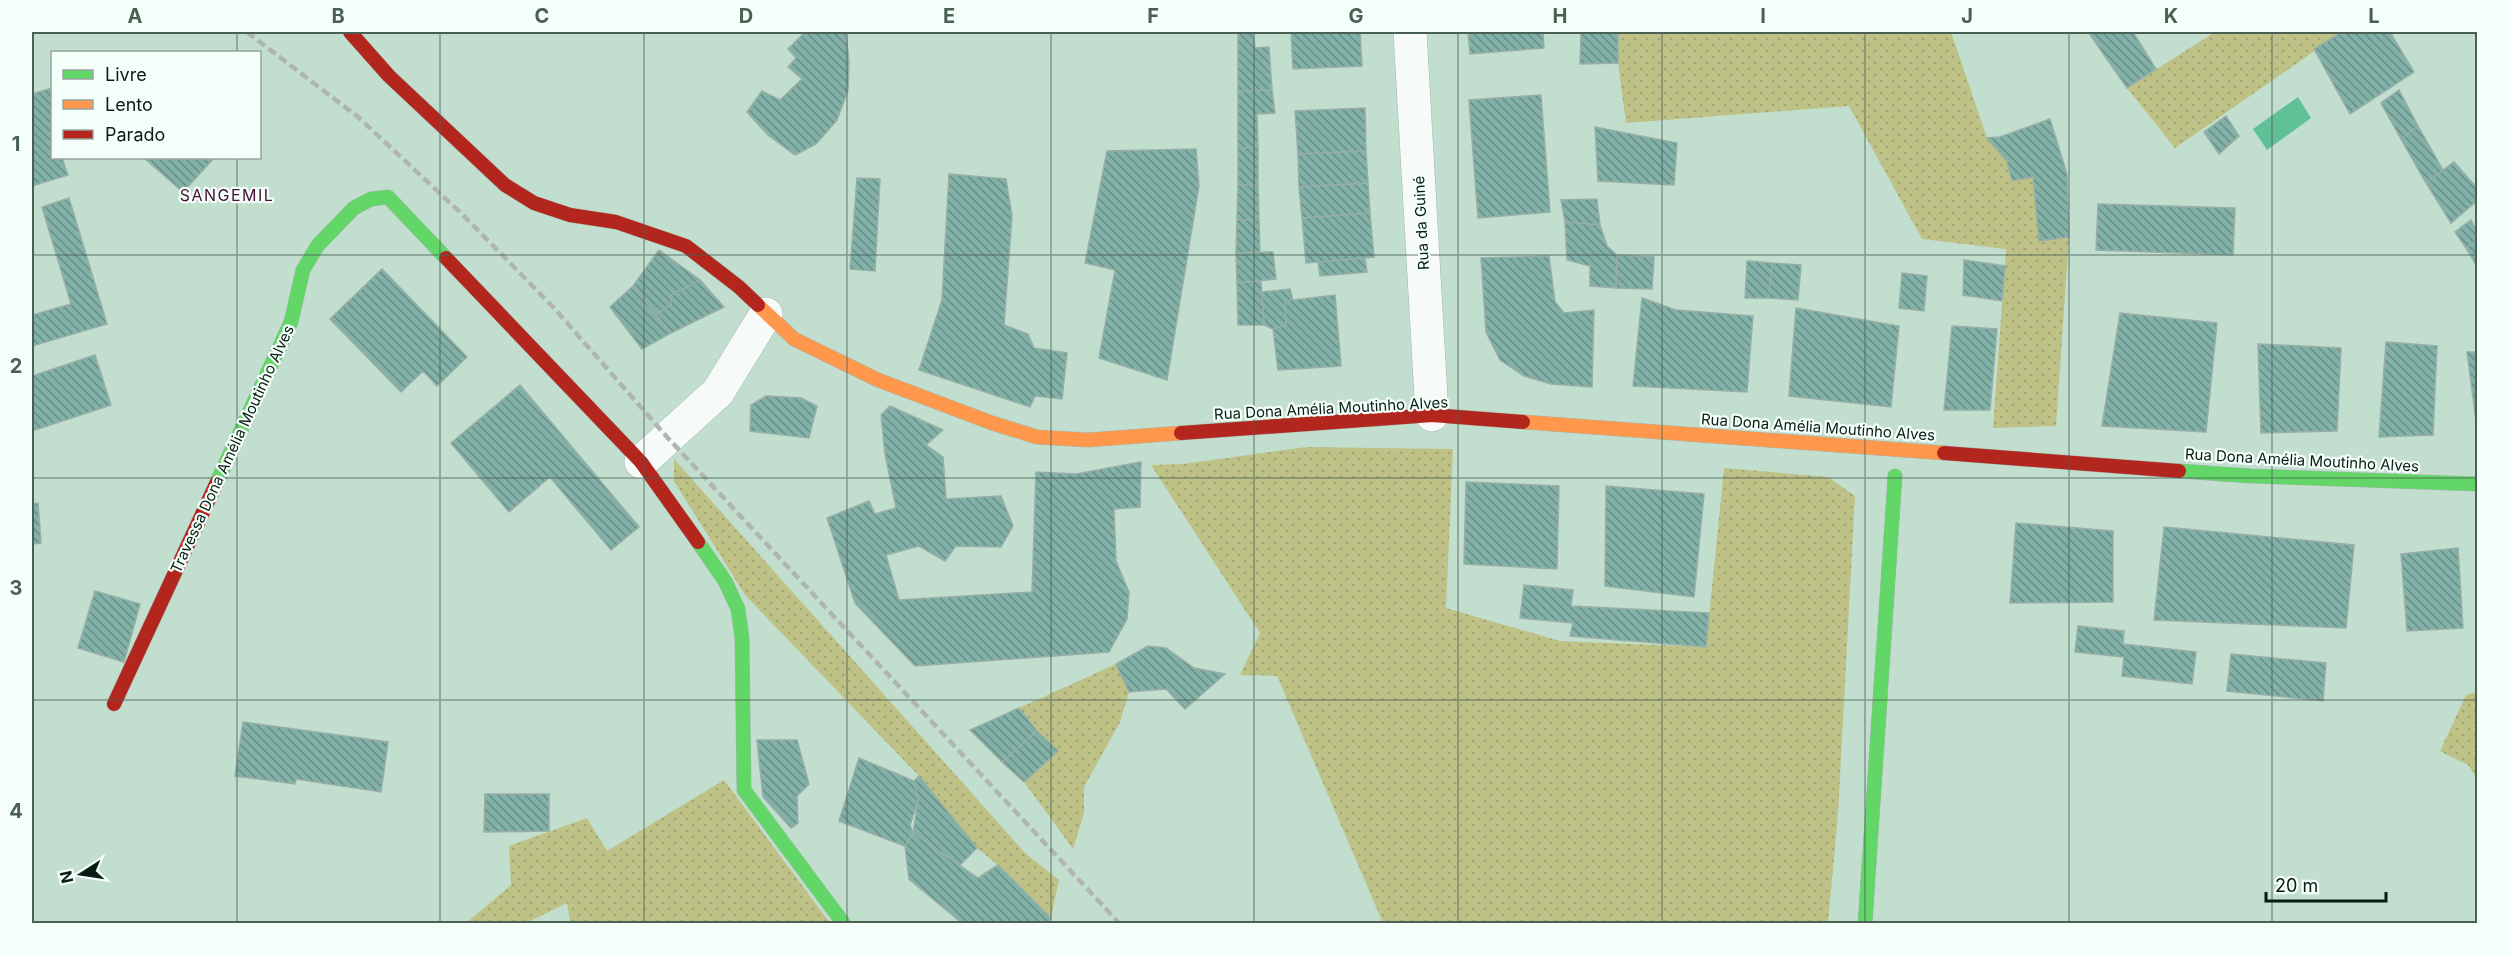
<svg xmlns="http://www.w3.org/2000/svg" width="2509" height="955" font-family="Inter,sans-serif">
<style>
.grass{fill:url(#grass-dots)}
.water{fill:#60c198}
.building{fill:url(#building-back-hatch);stroke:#98afa7;stroke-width:1.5}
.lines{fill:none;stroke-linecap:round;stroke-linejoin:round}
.street-casing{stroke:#a3b8ad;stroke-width:34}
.fast-casing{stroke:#a3b8ad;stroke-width:15}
.slow-casing{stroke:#a3b8ad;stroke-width:15}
.jam-casing{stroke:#a3b8ad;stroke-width:15}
.street{stroke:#f6faf8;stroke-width:33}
.fast{stroke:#63d668;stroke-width:14}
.slow{stroke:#ff974d;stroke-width:14}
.jam{stroke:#b3261e;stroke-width:14}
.rail{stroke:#aeb5b2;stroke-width:4.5;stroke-dasharray:9 4.5;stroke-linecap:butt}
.grid{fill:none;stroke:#4a6055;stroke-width:1.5;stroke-opacity:0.55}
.labels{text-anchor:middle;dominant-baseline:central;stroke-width:4.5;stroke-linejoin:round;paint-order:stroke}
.street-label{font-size:15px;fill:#091c13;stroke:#f5fffa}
.neighbourhood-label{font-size:16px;letter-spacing:1.5px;fill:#470e37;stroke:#f5fffa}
.neatline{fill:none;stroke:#4a6055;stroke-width:2}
.grid-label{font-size:20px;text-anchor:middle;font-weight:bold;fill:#4a6055}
</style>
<defs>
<pattern id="grass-dots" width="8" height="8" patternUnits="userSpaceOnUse" patternTransform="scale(1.5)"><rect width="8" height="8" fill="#bec286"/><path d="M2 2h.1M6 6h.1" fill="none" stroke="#a2a673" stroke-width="1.8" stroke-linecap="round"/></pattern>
<pattern id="building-back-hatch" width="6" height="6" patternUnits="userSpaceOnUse" patternTransform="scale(1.5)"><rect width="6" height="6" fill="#81b1a7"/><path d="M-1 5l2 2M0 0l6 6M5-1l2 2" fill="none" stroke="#688f87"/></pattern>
</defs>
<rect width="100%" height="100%" fill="#c2decf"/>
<path class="grass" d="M1618,32H1951L1987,138L2007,161L2012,181L2033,177L2039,241L2069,237L2056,426L1993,428L2006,249L1922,239L1849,106L1626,123L1618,63Z
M2215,32H2342L2175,148L2127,88Z
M1306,447L1453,449L1446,608L1560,641L1706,647L1724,468L1828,477L1855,496L1838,814L1828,923H1383L1277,676L1240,675L1260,633L1151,465L1183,464Z
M674,459L1026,854L1059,880L1051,918L998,865L977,848L919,776L745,595L674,481Z
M1116,664L1129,692L1120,722L1084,787V813L1073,849L1024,782L1058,751L1036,731L1019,708Z
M2477,692H2478L2477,778L2468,765L2440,751L2466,695Z
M724,780L830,923H570L567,903L526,923L465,924L511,885L509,846L587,818L607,851Z"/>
<path class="water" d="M2298,97L2311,118L2267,150L2253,129Z"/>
<path class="building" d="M805,32H846L849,62L848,90L837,120L816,144L795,155L768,135L747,112L762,91L780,100L802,79L788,67L796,58L788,49Z
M1238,32H1253L1255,48L1269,47L1272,90L1238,91Z
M1291,32H1360L1362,66L1293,69Z
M1468,32H1543L1544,48L1470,54Z
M1581,32H1618V63L1580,64Z
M2088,32H2133L2156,69L2127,88Z
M2342,32H2390L2414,72L2350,114L2314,49Z
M52,88V158H62L68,175L32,186V94Z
M1272,90L1275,113L1257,114L1258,147L1238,148V91Z
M2399,90L2418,126L2401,139L2381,103Z
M1541,95L1550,212L1478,218L1469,100Z
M1365,108L1366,151L1298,154L1295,111Z
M2226,116L2239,136L2219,154L2204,132Z
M2050,119L2067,174L2069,237L2039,241L2033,177L2012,181L2007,161L1987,138L2000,137Z
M2418,126L2443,170L2426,183L2401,139Z
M1595,127L1677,143L1674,185L1598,181Z
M1258,147V185H1238V148Z
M1196,149L1199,186L1167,380L1099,358L1115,270L1085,263L1107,151Z
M1366,151L1368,183L1299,187L1298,154Z
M144,158H214L183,192Z
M2454,162L2478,189V200L2451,223L2426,183Z
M949,174L1006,179L1012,216L1004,325L1028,334L1034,348L1067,353L1062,399L1035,396L1030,407L919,370L942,300Z
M857,178L880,179L875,271L850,269Z
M1368,183L1370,213L1302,218L1299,187Z
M1238,185H1258L1259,220H1237Z
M69,198L107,324L32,346V315L71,304L42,207Z
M1597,199L1600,225L1565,222L1561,200Z
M2098,204L2235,208L2233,255L2096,250Z
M1370,213L1374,257L1306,263L1302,218Z
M1237,220H1259L1260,252L1236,253Z
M2471,220L2478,234V240L2466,248L2455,232Z
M1565,222L1600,225L1607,246L1617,255L1616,288L1590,286V266L1567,260Z
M2478,240V268L2466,248Z
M659,250L700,280L671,295V304L656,315L633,286Z
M1273,252L1276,279L1237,283L1236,253Z
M1617,255L1654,257L1652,289L1616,288Z
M1549,256L1555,302L1564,313L1594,310L1592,387L1551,384L1524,376L1500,360L1486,332L1481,258Z
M1365,258L1367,272L1320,276L1318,262Z
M1964,260L2005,266L2002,301L1963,295Z
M1747,261L1772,263L1769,298H1745Z
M1772,263L1801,265L1798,300L1769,298Z
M382,269L467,357L437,386L423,371L401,392L330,319Z
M1902,273L1927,276L1924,311L1899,308Z
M700,280L724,307L671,333L656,315L671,304V295Z
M1261,281L1264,325H1238L1237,283Z
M633,286L671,333L642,349L610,307Z
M1290,289L1293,300L1285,301L1286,325L1273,329L1264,325L1262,292Z
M1335,295L1341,366L1278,370L1273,329L1286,325L1285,301Z
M1642,298L1676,310L1753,316L1747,392L1633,386Z
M1796,308L1899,326L1891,407L1789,396Z
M2120,313L2217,323L2206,432L2102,426Z
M1952,326L1997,329L1990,410H1944Z
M2386,342L2437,346L2433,435L2379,437Z
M2258,344L2341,348L2337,431L2261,433Z
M2467,352H2478V436Z
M95,355L111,405L32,431V376Z
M520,385L639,527L611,550L550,477L509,512L451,443Z
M766,396L801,398L817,406L809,438L750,431L751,405Z
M890,406L943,430L926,445L943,457L946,499L1001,496L1013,526L1001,547L956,546L945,561L919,546L886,555L899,600L1032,592L1036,472L1076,474L1141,462L1140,507L1114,509L1116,561L1129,592L1127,619L1109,652L915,666L855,603L827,518L869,501L875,514L896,508L885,454L881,415Z
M1466,482L1559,486L1557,569L1464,564Z
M1606,486L1704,494L1694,597L1605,586Z
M38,503L41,543L32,544V504Z
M2016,523L2113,531V602L2010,603Z
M2164,527L2354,545L2346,628L2154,620Z
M2458,548L2463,628L2407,631L2401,554Z
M1524,585L1573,590L1571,606L1709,613L1706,647L1570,636L1573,623L1520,618Z
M95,591L140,604L124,662L78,648Z
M2078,626L2124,631L2123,644L2196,652L2192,684L2122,676L2124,657L2075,652Z
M1148,646L1166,648L1194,668L1225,674L1185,709L1166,689L1129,692L1116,664Z
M2231,654L2326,663L2323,701L2227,691Z
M1019,708L1037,731L1002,762L970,730Z
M243,722L388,742L381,792L296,779L295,784L235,776Z
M1037,731L1058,751L1024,782L1002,762Z
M757,740H797L809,784L797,796L798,823L791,828L763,797Z
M859,758L914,781L918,801L910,825L913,833L905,846L839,821Z
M919,776L977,848L960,865L913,833L918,801L914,781Z
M485,794H549V831L484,832Z
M913,833L978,878L998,865L1051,918L1046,924H963L909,879L905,846Z"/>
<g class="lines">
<defs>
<path id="street" d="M1410,32L1432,415
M641,462L718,392L766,314"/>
<path id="fast" d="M2179,471L2251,476L2478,484
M217,482L291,322L303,270L318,245L354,208L371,199L388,197L446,258
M698,542L725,581L738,609L742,638L744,790L844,924
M1865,924L1895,476"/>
<path id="slow" d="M758,305L794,339L878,380L992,423L1037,437L1088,440L1181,433
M1523,422L1944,453"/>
<path id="jam" d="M350,32L389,76L505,185L534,203L570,215L616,222L686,246L739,287L758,305
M446,258L641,462L698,542
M1181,433L1432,415L1523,422
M1944,453L2179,471
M114,704L217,482"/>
</defs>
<use href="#street" class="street-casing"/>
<use href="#fast" class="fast-casing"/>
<use href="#slow" class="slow-casing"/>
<use href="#jam" class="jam-casing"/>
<use href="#street" class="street"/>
<use href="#fast" class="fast"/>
<use href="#slow" class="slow"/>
<use href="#jam" class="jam"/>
<path class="rail" d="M247,32L358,117L462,214L554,308L667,437L1120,924"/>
</g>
<path class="grid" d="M237,32V52M440,32V924M644,32V924M847,32V924M1051,32V924M1254,32V924M1458,32V924M1662,32V924M1865,32V924M2069,32V924M2272,32V924M237,158V924M32,255H2478M32,478H2478M32,700H2478"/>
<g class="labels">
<g class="street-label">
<text transform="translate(1421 223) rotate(-93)">Rua da Guiné</text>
<text transform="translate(1331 408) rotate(-3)">Rua Dona Amélia Moutinho Alves</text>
<text transform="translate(1818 427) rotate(4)">Rua Dona Amélia Moutinho Alves</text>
<text transform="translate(232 449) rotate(-65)">Travessa Dona Amélia Moutinho Alves</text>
<text transform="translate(2302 460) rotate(3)">Rua Dona Amélia Moutinho Alves</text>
</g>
<g class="neighbourhood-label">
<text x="227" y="195">SANGEMIL</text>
</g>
</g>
<rect width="2509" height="955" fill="none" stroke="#f5fffa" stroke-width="66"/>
<rect x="51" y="51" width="210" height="108" fill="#f5fffa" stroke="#97a49e" stroke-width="1.5"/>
<rect x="63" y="70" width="30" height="9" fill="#63d668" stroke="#97a49e" stroke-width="1.5"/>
<text x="105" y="81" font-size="18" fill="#091c13">Livre</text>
<rect x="63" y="100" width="30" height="9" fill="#ff974d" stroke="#97a49e" stroke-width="1.5"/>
<text x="105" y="111" font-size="18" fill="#091c13">Lento</text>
<rect x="63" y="130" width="30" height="9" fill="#b3261e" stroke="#97a49e" stroke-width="1.5"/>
<text x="105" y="141" font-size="18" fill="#091c13">Parado</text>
<g transform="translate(81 874) rotate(258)" stroke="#f5fffa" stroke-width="4.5" paint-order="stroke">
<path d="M0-4.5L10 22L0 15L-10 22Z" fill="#091c13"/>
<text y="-9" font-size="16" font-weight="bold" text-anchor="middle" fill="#091c13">N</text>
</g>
<path d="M2266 892v9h120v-9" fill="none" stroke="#091c13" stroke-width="3"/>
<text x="2275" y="892" font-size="18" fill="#091c13" stroke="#f5fffa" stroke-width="4.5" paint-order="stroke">20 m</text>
<rect x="33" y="33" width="2443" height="889" class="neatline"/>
<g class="grid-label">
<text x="135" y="23">A</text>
<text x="338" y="23">B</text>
<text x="542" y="23">C</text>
<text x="746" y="23">D</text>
<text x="949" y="23">E</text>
<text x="1153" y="23">F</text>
<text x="1356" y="23">G</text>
<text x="1560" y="23">H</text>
<text x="1763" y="23">I</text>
<text x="1967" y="23">J</text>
<text x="2171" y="23">K</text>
<text x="2374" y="23">L</text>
<text x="16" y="151">1</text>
<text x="16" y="373">2</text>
<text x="16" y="595">3</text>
<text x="16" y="818">4</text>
</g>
</svg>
